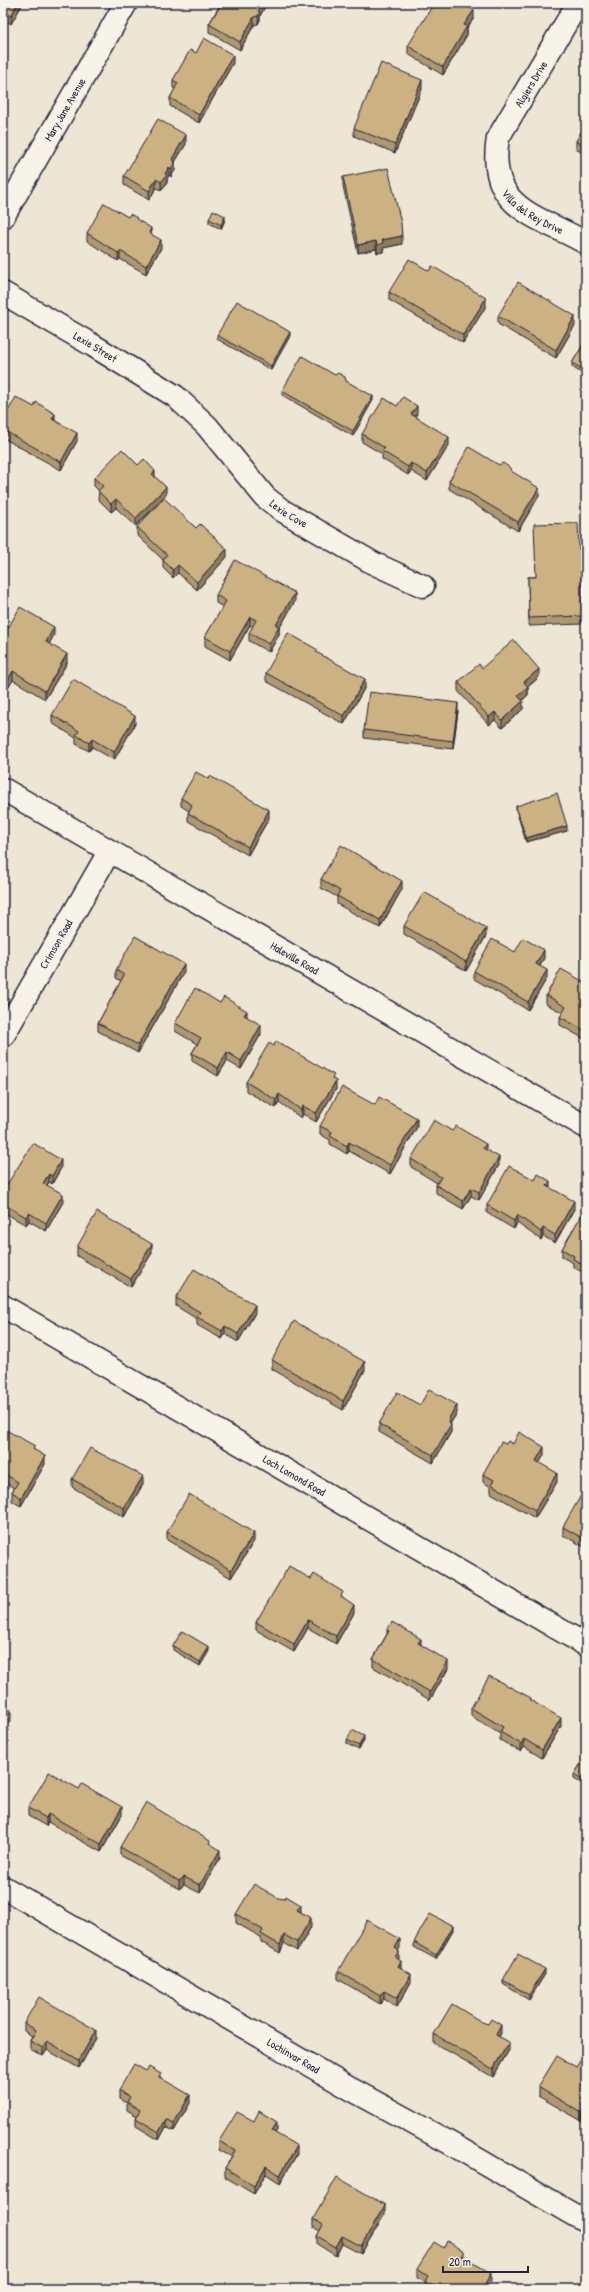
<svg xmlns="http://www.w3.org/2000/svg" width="589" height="2292" font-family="'Patrick Hand',sans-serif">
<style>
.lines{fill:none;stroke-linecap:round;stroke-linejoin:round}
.street-casing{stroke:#22223b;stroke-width:25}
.street{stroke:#f7f3e8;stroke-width:22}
.wall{fill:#af9870;stroke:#22223b}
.shaded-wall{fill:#8f7c5b;stroke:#22223b}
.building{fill:#ccb182;stroke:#22223b}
.labels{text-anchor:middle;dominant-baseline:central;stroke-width:4;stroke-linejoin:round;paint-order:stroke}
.street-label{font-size:11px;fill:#22223b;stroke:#f7f3e8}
</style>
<rect width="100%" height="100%" fill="#eee6d4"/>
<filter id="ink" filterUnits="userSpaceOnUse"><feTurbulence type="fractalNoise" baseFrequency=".025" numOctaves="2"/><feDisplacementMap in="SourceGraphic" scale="8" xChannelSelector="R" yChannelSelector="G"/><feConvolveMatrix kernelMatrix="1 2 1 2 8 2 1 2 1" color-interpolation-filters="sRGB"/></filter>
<g filter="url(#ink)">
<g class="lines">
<defs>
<g id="street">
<path id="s1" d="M578,3L498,138C486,209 537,215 586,243"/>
<path id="s2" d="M3,217L126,3"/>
<path id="s3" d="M3,293L94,346L175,396L207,426L265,497L283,511L373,563L423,586"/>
<path id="s4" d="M3,789L586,1127"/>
<path id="s5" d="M3,1036L109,852"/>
<path id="s6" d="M3,1306L586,1645"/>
<path id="s7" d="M3,1887L349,2088L448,2142L586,2222"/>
</g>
</defs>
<use href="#street" class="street-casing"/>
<use href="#street" class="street"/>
</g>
<path class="wall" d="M3,3H23L11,24L3,19Z
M221,3H267L260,16V20L258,24L254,25L240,50L209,32V24Z
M474,18L467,28V35L443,75L408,54V46Z
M196,53L233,63L199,123L170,106V98L175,89L173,88V80Z
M422,89L395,153L354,136V128Z
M586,124V155L576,149V141Z
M186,144L175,162V170L171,177L169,175L167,179V183L161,190L156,188L149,200L124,185V176Z
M343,177L402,244L383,248V252L377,253L376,249L358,253L343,186Z
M128,217L137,220L151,235L161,248L146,274L120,259L118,261L87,241V233Z
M209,219L225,220L221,229L209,223Z
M429,271L486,306L463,343L389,300V292Z
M498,316L575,325L556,358L498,324Z
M217,335L290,336L271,370L217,339Z
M586,340V376L572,367V363Z
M346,381L373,400L353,436L282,395V391Z
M397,406L417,414L415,416L449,445L427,481L411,471L408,475L382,459V454L362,442V434Z
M3,420H55L77,441L61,470L3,438Z
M138,465L155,476L166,495L136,526L116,508L111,512L98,499L99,491L94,486V478Z
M511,471L539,496L518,531L449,489V481Z
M137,527L227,557L197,590L178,573L173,578L163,568V560L137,535Z
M579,549H582V624L529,626L528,577H535Z
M216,595L295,601L279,629V635L269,652L249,641V633L253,627L250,625L230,660L205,646V637L223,607L216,603Z
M54,635L49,644L67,663L45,699L13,680L8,688L3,685V637Z
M482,668L539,677L528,687V695L522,701L523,709L502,728L495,720L489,725L458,691V682Z
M266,673L365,687L344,724L266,681Z
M458,711L453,749L364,738V730Z
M52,715L135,724L114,760L92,747L89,751L76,744V738L52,723Z
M181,798L269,818L248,855L188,821V813L189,811L181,806Z
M516,806L567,831L526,842L516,810Z
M321,879L402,889L380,928L337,904V897L321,888Z
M404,926L486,936L466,971L404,934Z
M515,952L544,958L540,966L547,978L528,1010L474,979V971Z
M116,970L184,972L138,1053L98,1031V1023L121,981L116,978Z
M586,983V1040L560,1025V1017L563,1013L546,1004V995Z
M220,1003L247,1017L261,1034L241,1069L227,1061L218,1076L192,1061V1053L197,1044L175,1031V1023Z
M334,1080L336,1089L316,1122L303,1114L301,1118L279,1102L276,1108L246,1091V1082Z
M375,1105L417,1127L390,1174L349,1151L347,1154L330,1144V1140L320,1134V1126Z
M452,1131L486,1149L499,1165L479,1200L471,1196L463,1209L436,1193V1185L437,1183L411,1167V1159Z
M61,1168L52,1184L49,1182L47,1185L63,1202L46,1231L29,1221L26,1225L3,1212V1191Z
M535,1180L550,1188L574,1209L555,1243L543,1236L541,1240L517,1223L514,1229L487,1213V1205Z
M586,1210V1274L573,1267V1263L562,1257V1249Z
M77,1247L152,1253L131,1287L77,1256Z
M176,1298L255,1313L238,1342L225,1334L222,1339L197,1325V1319L176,1306Z
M272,1360L365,1370L343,1410L272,1369Z
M420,1405L457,1413L450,1424L451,1432L433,1463L379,1432V1424Z
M3,1431L35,1450L45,1464L21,1506L12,1501V1492L14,1488L3,1481Z
M506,1444H513L544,1455L539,1463L557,1482L535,1518L491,1493V1487L483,1482V1474Z
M72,1479L143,1484L124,1517L72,1487Z
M586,1491V1548L563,1535V1527Z
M167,1532L254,1541L231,1578L167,1540Z
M311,1579L343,1597L354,1613L336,1644L308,1628L294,1652L256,1630V1622Z
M387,1630L421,1645L448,1669L430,1700L373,1667V1659L387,1634Z
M173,1646L209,1651L200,1666L173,1650Z
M531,1700L561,1726L542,1758L524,1747L521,1752L500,1740V1734L471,1716V1708Z
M347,1740H364L359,1750L347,1744Z
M586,1755V1786L574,1779V1775Z
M28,1808L122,1815L101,1852L48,1822L46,1826L28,1816Z
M210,1844L220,1858L200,1893L184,1885L179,1889L120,1855V1847Z
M301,1912L311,1927L297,1951L284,1943L280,1953L261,1942V1937L236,1923V1914Z
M453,1930L436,1959L414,1947V1942Z
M400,1948L398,1950V1959L401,1968L411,1982L397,2007L384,1999L380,2004L338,1979V1971Z
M545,1974L529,2000L503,1984V1980Z
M24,2023L96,2038L79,2068L47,2050L43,2056L30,2049V2041L32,2036L24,2031Z
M501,2033L499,2037L509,2050L493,2077L434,2043V2034Z
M586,2060V2117L585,2116L582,2121L538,2096V2087L576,2067Z
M146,2071L161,2078L190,2103L174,2131L166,2127L159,2140L136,2126V2118L137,2116L127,2110V2103L119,2099V2090Z
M254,2121L277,2130L275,2133L297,2154L280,2183L266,2174L254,2194L225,2177V2168L232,2157L219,2150V2141Z
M385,2214L361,2254L342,2244L336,2256L317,2244V2236L320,2231L313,2227V2219Z
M444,2248L464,2258L491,2281L486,2289H425V2282L417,2278V2269Z"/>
<path class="shaded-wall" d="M18,3H23L11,24V16Z
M263,3H267L260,16V20L258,24V11Z
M474,10V18L467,28V35L443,75V67L464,25Z
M254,17V25L240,50V42Z
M4,31V39L3,41V32Z
M233,55V63L199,123V115Z
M422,80V89L395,153V145Z
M186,135V144L175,162V170L171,177L172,159Z
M169,167V175L167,179V183L161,190V182Z
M156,179V188L149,200V191Z
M225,216V220L221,229V225Z
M151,228V237L149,233Z
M402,236V244L383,248V252L377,253V245L382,240Z
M161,240V248L146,274V266Z
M376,241V249L358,253V245Z
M120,251V259L118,261V253Z
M486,298V306L463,343V335Z
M575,316V325L556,358V350Z
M290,332V336L271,370V366Z
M373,396V400L353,436V431Z
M417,406V414L411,422V414Z
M55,414V422L52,419Z
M77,433V441L61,470V462Z
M449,437V445L427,481V473Z
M411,463V471L408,475V467Z
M155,471V479L152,474Z
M166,487V495L136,526V518Z
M539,488V496L518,531V522Z
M116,499V508L111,512V504Z
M227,549V557L197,590V582Z
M178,565V573L173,578V570Z
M295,593V601L279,629V635L269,652V644L276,625Z
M250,617V625L230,660V651Z
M54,627V635L46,650V642Z
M67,654V663L45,699V691Z
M539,669V677L524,690V682Z
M13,671V680L8,688V680Z
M365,679V687L344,724V716Z
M528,687V695L518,704V696Z
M523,701V709L502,728V720Z
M458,703V711L453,749V741Z
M495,712V720L489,725V717Z
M135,716V724L114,760V752Z
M92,739V747L89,751V743Z
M269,810V818L248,855V847Z
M567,826V831L526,842V838Z
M402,881V889L380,928V920Z
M486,928V936L466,971V962Z
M544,950V958L536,972V964Z
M184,964V972L138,1053V1045Z
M547,970V978L528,1010V1002Z
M247,1011V1019L244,1015Z
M261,1025V1034L241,1069V1061Z
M227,1052V1061L218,1076V1068Z
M336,1081V1089L316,1122V1113Z
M279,1094V1102L276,1108V1100Z
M303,1106V1114L301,1118V1110Z
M417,1118V1127L390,1174V1165Z
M349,1142V1151L347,1154V1146Z
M486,1144V1152L483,1148Z
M499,1157V1165L479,1200V1192Z
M61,1160V1168L52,1184V1176Z
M49,1174V1182L43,1191V1183Z
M550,1181V1189L547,1186Z
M471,1188V1196L463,1209V1201Z
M63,1194V1202L46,1231V1223Z
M574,1201V1209L555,1243V1235Z
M29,1213V1221L26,1225V1217Z
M517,1215V1223L514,1229V1221Z
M543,1228V1236L541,1240V1232Z
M152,1244V1253L131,1287V1279Z
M255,1305V1313L238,1342V1334Z
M225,1326V1334L222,1339V1331Z
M365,1362V1370L343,1410V1401Z
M457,1405V1413L450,1424H451V1432L433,1463V1455L449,1418Z
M544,1447V1455L536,1469V1461Z
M45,1456V1464L21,1506V1498Z
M557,1473V1482L535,1518V1510Z
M143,1476V1484L124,1517V1508Z
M254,1533V1541L231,1578V1570Z
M354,1605V1613L336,1644V1636Z
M308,1620V1628L294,1652V1644Z
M421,1639V1647L418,1643Z
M209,1647V1651L200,1666V1662Z
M448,1661V1669L430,1700V1692Z
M11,1710V1719L3,1732V1724Z
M561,1718V1726L542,1758V1750Z
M364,1736V1740L359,1750V1746Z
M524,1739V1747L521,1752V1744Z
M122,1807V1815L101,1852V1844Z
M48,1814V1822L46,1826V1818Z
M220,1850V1858L200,1893V1885Z
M184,1877V1885L179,1889V1881Z
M301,1905V1913L297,1910Z
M311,1918V1927L297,1951V1942Z
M453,1926V1930L436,1959V1955Z
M284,1935V1943L280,1953V1945Z
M400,1939V1948L395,1956V1948Z
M399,1951V1959L395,1965V1957Z
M401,1961V1969L398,1966Z
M545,1969V1974L529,2000V1995Z
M411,1974V1982L397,2007V1998Z
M384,1991V1999L380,2004V1996Z
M501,2025V2033L496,2043V2035Z
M96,2030V2038L79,2068V2060Z
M47,2041V2050L43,2056V2048Z
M509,2042V2050L493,2077V2069Z
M190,2095V2103L174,2131V2123Z
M585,2108V2116L582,2121V2113Z
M166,2119V2127L159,2140V2132Z
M277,2122V2130L272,2139V2131Z
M297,2146V2154L280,2183V2175Z
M266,2166V2174L254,2194V2186Z
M385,2205V2214L361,2254V2246Z
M342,2236V2244L336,2256V2247Z
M464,2251V2259L461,2256Z
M491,2273V2281L486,2289H482Z"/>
<path class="building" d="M3,3H18L11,16L3,11Z
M222,3H263L258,11L260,12L258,16L254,17L240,42L209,24Z
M434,3H463L474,10L464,25L467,26L443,67L408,46Z
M204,38L233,55L199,115L170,98L178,83L173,80L190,50L196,53Z
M381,63L422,80L395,145L354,128Z
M158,119L186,135L172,159L175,162L171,169L169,167L165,174L167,175L161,182L156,179L149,191L124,176Z
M586,124V147L576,141Z
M388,168L401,223L402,236L382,240L383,243L377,245L376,241L358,245L343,177Z
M104,203L128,217L130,214L137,218L136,219L151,228L149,233L161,240L146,266L120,251L118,253L87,233Z
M213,210L225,216L221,225L209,219Z
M409,259L429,271L432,266L486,298L463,335L389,292Z
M518,282L575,316L556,350L498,316Z
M237,301L290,332L271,366L217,335Z
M586,340V371L572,363Z
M302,356L335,375L338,373L345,377L346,381L373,396L353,431L282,391Z
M16,397L34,407L36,402L55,414L52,419L77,433L61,462L3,430V420Z
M403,397L417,406L411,414L449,437L427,473L411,463L408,467L382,451L385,448L362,434L384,398L397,406Z
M469,447L499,465L503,463L510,468L511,471L539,488L518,522L449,481Z
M122,449L138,465L144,459L155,471L152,474L166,487L136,518L116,499L111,504L98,491L103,486L94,478Z
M164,498L196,528L200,524L227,549L197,582L178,565L173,570L163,560L167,555L137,527Z
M578,523L579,549H582V616L529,618L528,577H536L534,524Z
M235,560L295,593L276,625L279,627L269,644L249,633L256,620L250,617L230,651L205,637L226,601L216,595Z
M20,607L54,627L46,642L67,654L45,691L13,671L8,680L3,677V637Z
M288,633L318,650L316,652L365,679L344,716L266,673Z
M514,640L539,669L524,682L528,687L518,696L523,701L502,720L495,712L489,717L458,682L479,664L482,668Z
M73,679L135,716L114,752L92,739L89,743L76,735L79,731L52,715Z
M369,692L458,703L453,741L364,730Z
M196,772L209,779L210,776L269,810L248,847L188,813L192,805L181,798Z
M557,793L567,826L526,838L516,806Z
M341,845L402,881L380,920L337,896L340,891L321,879Z
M424,892L486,928L466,962L404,926Z
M135,936L184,964L138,1045L98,1023L124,975L116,970Z
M523,938L544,950L536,964L547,970L528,1002L474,971L492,939L515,952Z
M561,969L586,983V1031L560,1017L566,1007L546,995Z
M195,988L220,1003L224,997L247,1011L244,1015L261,1025L241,1061L227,1052L218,1068L192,1053L201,1038L175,1023Z
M276,1041L334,1075L332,1078L336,1081L316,1113L303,1106L301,1110L279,1094L276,1100L246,1082L269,1043L274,1046Z
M342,1087L375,1105L379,1097L417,1118L390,1165L349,1142L347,1146L330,1136L332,1132L320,1126Z
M434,1120L452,1131L456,1126L486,1144L483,1148L499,1157L479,1192L471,1188L463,1201L436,1185L441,1177L411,1159Z
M33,1143L61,1160L52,1176L49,1174L43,1183L63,1194L46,1223L29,1213L26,1217L3,1204V1191Z
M509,1166L535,1180L538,1174L550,1181L547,1186L574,1201L555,1235L543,1228L541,1232L517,1215L514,1221L487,1205Z
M585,1209L586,1210V1266L573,1259L574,1256L562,1249Z
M97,1212L152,1244L131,1279L77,1247Z
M194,1269L255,1305L238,1334L225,1326L222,1331L197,1317L200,1312L176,1298Z
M294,1321L365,1362L343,1401L272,1360Z
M429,1389L457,1405L449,1418L450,1419L449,1422L451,1424L433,1455L379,1424L397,1392L420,1405Z
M6,1430L35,1446L33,1449L45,1456L21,1498L12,1492L18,1482L3,1473V1431L5,1432Z
M519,1432L544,1447L536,1461L557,1473L535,1510L491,1484L494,1480L483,1474L501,1442L506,1444L508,1441L513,1444Z
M90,1448L143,1476L124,1508L72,1479Z
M584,1490L586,1491V1540L563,1527Z
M189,1494L254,1533L231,1570L167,1532Z
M289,1566L311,1579L314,1574L343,1592L341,1596L354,1605L336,1636L308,1620L294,1644L256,1622Z
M392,1622L421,1639L418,1643L448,1661L430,1692L373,1659L389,1631L387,1630Z
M182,1631L209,1647L200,1662L173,1646Z
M489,1676L531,1698L530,1700L561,1718L542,1750L524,1739L521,1744L500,1732L503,1727L471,1708Z
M3,1706L11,1710L3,1724Z
M352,1730L364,1736L359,1746L347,1740Z
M586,1755V1782L574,1775Z
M49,1772L79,1789L82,1784L122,1807L101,1844L48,1814L46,1818L28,1808Z
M146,1802L210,1841L209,1843L220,1850L200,1885L184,1877L179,1881L120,1847Z
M254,1884L278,1898L284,1899L286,1896L301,1905L297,1910L311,1918L297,1942L284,1935L280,1945L261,1934L263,1930L236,1914Z
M430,1914L453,1926L436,1955L414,1942Z
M367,1920L400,1939L395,1948L399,1951L395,1957L401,1961L398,1966L411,1974L397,1998L384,1991L380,1996L338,1971Z
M518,1954L545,1969L529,1995L503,1980Z
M39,1997L96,2030L79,2060L47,2041L43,2048L30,2041L36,2030L24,2023Z
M452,2004L482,2022L488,2024L491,2019L501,2025L496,2035L509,2042L493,2069L434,2034Z
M557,2056L576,2067L582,2058L586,2060V2109L585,2108L582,2113L538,2087Z
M134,2064L146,2071L149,2067L161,2074L159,2077L190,2095L174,2123L166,2119L159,2132L136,2118L140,2110L127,2102L130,2097L119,2090Z
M259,2111L277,2122L272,2131L297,2146L280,2175L266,2166L254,2186L225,2168L235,2151L219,2141L237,2112L254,2121Z
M337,2177L385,2205L361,2246L342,2236L336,2247L317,2236L323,2225L313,2219Z
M447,2241L464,2251L461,2256L491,2273L482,2289H450L443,2285L440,2289H438L425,2281L428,2276L417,2269L434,2242L444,2248Z
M539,2286L545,2289H537Z"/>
</g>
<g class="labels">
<g class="street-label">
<text transform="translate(531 84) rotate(-59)">Algiers Drive</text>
<text stroke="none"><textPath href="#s2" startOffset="124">Mary Jane Avenue</textPath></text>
<text stroke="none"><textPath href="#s1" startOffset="247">Villa del Rey Drive</textPath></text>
<text stroke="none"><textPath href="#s3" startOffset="107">Lexie Street</textPath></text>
<text stroke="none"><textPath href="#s3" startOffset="365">Lexie Cove</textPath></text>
<text stroke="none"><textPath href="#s5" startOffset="106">Crimson Road</textPath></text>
<text stroke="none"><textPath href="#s4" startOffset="337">Haleville Road</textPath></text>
<text stroke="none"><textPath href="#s6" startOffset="337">Loch Lomond Road</textPath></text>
<text stroke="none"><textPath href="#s7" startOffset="336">Lochinvar Road</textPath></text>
</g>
</g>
<rect width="589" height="2292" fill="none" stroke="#f7f3e8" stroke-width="16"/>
<rect x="8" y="8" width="573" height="2276" fill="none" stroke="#22223b" stroke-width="1.5" filter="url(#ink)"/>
<path d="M443 2266v6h85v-6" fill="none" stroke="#22223b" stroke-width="2"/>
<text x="449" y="2266" font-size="12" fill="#22223b" stroke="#f7f3e8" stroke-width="3" paint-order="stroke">20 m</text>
</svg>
